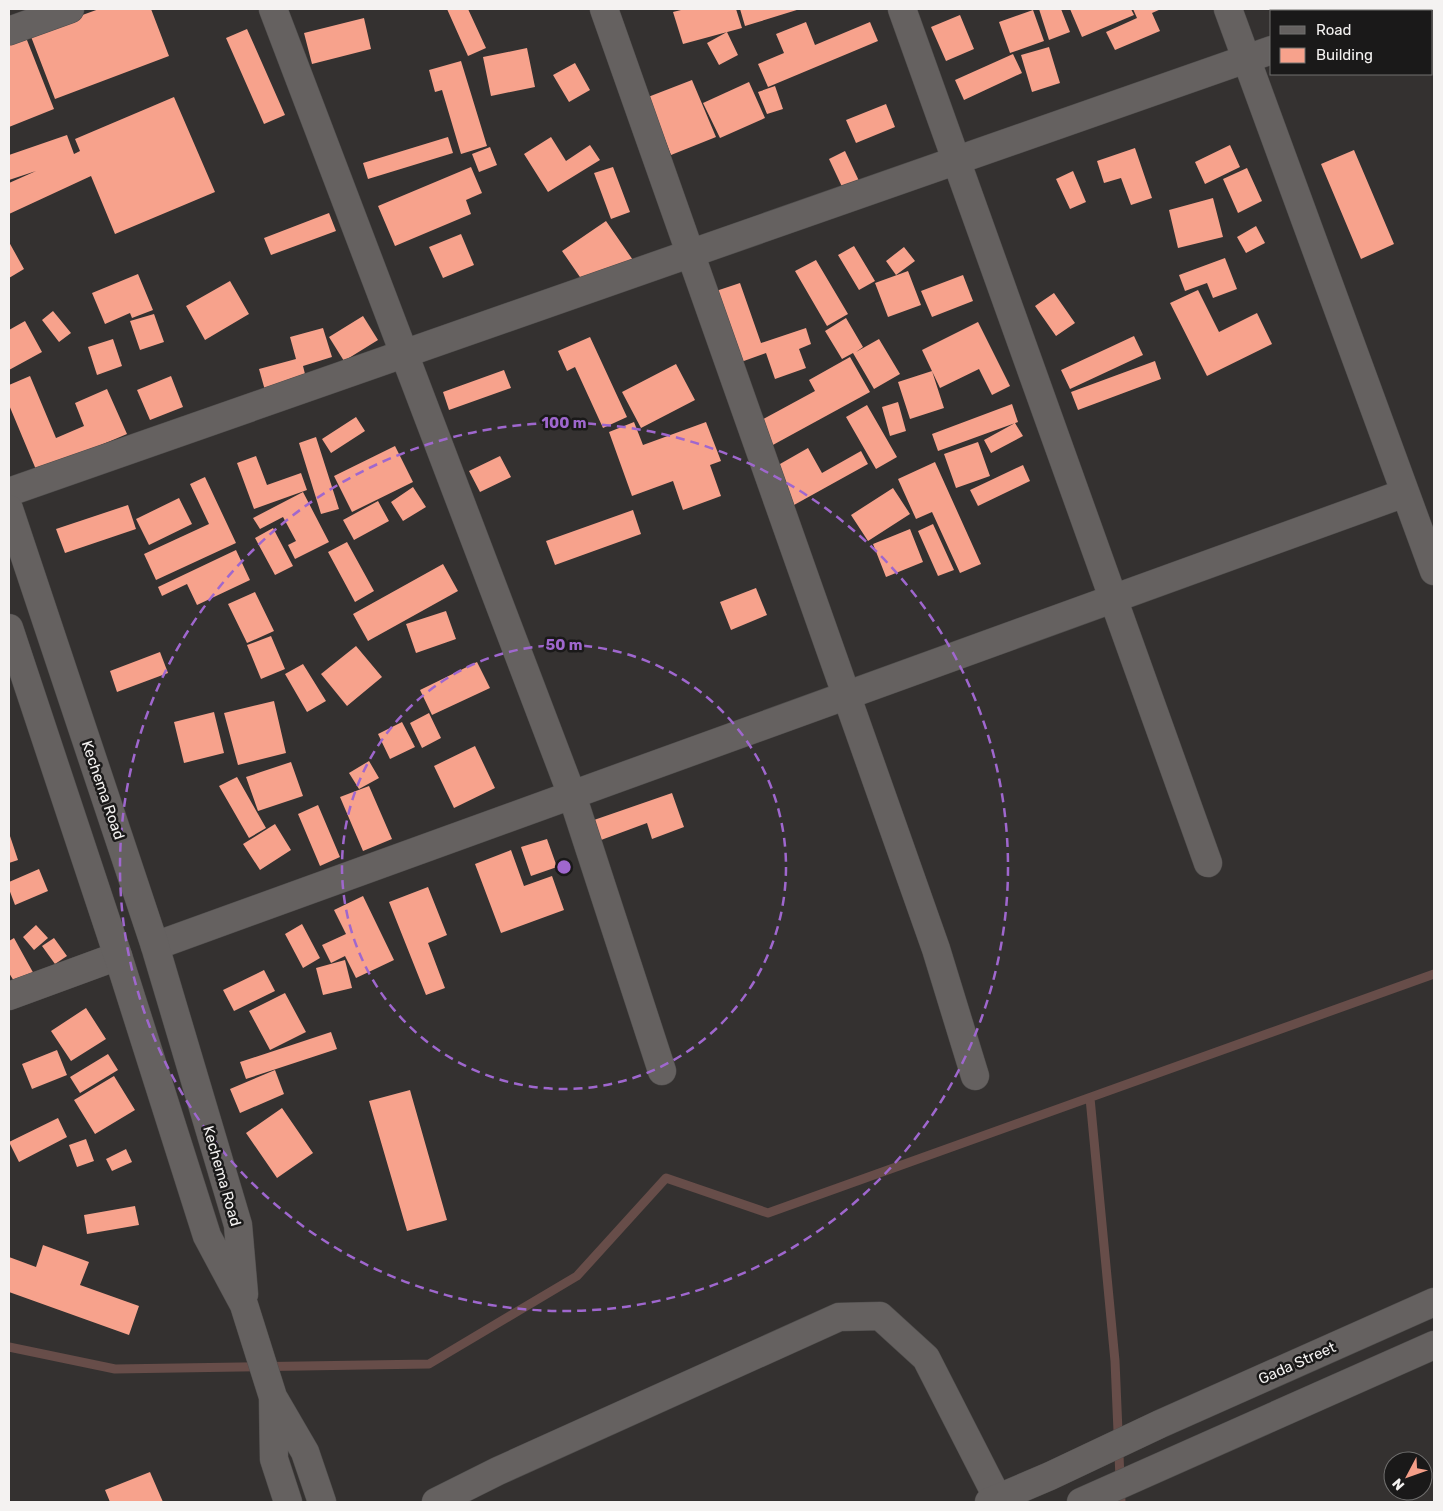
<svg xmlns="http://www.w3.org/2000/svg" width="1443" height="1511" font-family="Rubik,sans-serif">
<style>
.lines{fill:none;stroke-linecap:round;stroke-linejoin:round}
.stream{stroke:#674d49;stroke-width:9}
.building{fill:#f7a28c}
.minor-casing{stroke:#4f4d4c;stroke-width:29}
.tertiary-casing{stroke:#4f4d4c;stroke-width:29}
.secondary-casing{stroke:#4f4d4c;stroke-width:29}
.minor{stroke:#656160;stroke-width:28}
.tertiary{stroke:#656160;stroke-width:28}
.secondary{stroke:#656160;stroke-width:28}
.ring{fill:none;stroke:#9f67ce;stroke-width:2.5;stroke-dasharray:9 6}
.labels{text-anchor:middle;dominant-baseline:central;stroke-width:5;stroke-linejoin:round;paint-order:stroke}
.street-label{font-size:15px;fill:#f4f2f1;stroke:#1a1919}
.centre{fill:#9f67ce;stroke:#1a1919;stroke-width:2.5}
.ring-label{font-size:15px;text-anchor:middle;font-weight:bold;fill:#9f67ce;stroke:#1a1919;stroke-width:5;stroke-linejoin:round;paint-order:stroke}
</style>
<rect width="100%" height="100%" fill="#343130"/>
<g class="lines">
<path class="stream" d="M1090,1098L1115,1361L1121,1502
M9,1347L115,1369L429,1364L577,1276L666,1178L768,1213L1434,974"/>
</g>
<path class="building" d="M99,9H151L169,56L55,99L30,34Z
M447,9H468L486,48L468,56Z
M685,9H736L742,28L683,44L673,12Z
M740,9H800L745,26Z
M1039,9H1061L1070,32L1049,40Z
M1070,9H1131L1134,15L1082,37Z
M1133,9H1161L1152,13L1160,31L1115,50L1106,32L1137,18Z
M1307,9H1358L1352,11H1308Z
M1033,10L1044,41L1010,53L999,22Z
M960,15L974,49L946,61L931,27Z
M364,18L371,49L312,64L304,33Z
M806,22L815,45L870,22L878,41L768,87L758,64L784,53L776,34Z
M247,29L285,115L264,124L226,38Z
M727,32L738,55L719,65L707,43Z
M25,35L54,109L9,127V41Z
M1049,47L1060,83L1032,92L1021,55Z
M527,48L535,87L491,96L483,57Z
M1013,54L1022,73L964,100L955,80Z
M461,61L487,146L461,154L442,90L435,92L429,70Z
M575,63L590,90L569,102L553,75Z
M692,80L716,137L671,155L648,97Z
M749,82L765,118L720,138L703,103Z
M775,86L783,109L767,114L758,92Z
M174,97L215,192L115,234L91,176L9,214V183L36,171L9,180V155L67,135L74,154L80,151L75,139Z
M886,104L895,127L856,143L846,120Z
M448,137L453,153L368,179L363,163Z
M551,137L566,161L590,145L600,160L548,192L524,154Z
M1230,145L1240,167L1205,184L1195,162Z
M490,147L497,165L479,172L472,154Z
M1135,148L1152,198L1131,205L1121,178L1104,183L1097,161Z
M1354,150L1394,244L1361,259L1321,164Z
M845,151L860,183L844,191L829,159Z
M471,167L482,193L466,200L471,214L395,246L378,206Z
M613,167L630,212L611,219L594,173Z
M1247,168L1262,201L1238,213L1223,179Z
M1073,171L1086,202L1070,209L1056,179Z
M1213,198L1223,237L1178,248L1169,210Z
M329,213L336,231L271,255L264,238Z
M606,221L635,263L591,293L562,251Z
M1256,226L1265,243L1246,253L1237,237Z
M461,234L474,265L443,278L429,247Z
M9,242L24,269L9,278Z
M854,246L875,281L859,290L838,255Z
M904,247L915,261L896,275L886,261Z
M1225,258L1237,289L1213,298L1207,283L1185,291L1179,275Z
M816,260L848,314L827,326L795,271Z
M908,271L921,305L888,317L875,283Z
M138,274L153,310L132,318L130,313L105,324L92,293Z
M963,275L973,301L932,317L921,291Z
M230,281L249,314L205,340L186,306Z
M740,283L761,343L806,328L811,344L799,349L806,368L775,379L766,353L741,362L716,291Z
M1198,290L1219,332L1257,313L1272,344L1207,376L1170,303Z
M1054,293L1075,323L1056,336L1035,306Z
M53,311L71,333L59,342L42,320Z
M154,314L164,342L140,350L130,321Z
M363,316L378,340L344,361L329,337Z
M846,318L863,347L856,352L879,339L900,374L874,389L853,353L842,359L825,331Z
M25,321L42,352L9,370V330Z
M978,322L1010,386L992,395L979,369L940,388L922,350Z
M323,328L332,357L303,366L307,382L266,394L259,369L296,359L290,337Z
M1134,336L1143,355L1070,389L1061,370Z
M590,337L627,417L603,428L575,367L567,371L558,351Z
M113,339L122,366L97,375L88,347Z
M850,357L870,392L771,446L758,422L815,391L809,380Z
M1155,361L1161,379L1078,410L1071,392Z
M676,364L695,400L641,428L622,392Z
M504,370L511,388L449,410L443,392Z
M932,371L944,408L910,419L898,382Z
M30,376L56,438L84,426L75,403L107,389L127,434L37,472L9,405V385Z
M171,376L183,407L150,420L137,390Z
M898,402L906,431L890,436L882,407Z
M1012,404L1018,422L938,451L932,434Z
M867,405L897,457L876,469L846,417Z
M356,417L365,431L331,453L322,439Z
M634,422L643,445L706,422L721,461L710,465L721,496L683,510L673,481L632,496L609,432Z
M1015,423L1023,436L991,453L984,440Z
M316,437L339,509L321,514L299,443Z
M978,442L990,476L956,488L944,454Z
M395,446L413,482L352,512L334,476Z
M808,448L822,473L861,451L868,464L794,505L773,468Z
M256,456L267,485L301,473L307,490L254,509L237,463Z
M500,456L511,477L480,492L469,471Z
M935,462L981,564L960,573L932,512L916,519L898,479Z
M1023,465L1030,481L978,506L970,490Z
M205,477L236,543L156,580L144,554L209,524L190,484Z
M413,487L426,507L403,521L391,502Z
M893,488L910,514L868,541L851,515Z
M303,492L329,542L295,559L288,545L296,541L283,517L260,529L253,518Z
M179,498L192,524L149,545L136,519Z
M378,501L389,521L354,540L343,520Z
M128,505L136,529L65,553L56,529Z
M633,510L641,534L555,565L546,541Z
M933,524L954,570L938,576L918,531Z
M273,528L293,566L275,575L255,538Z
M910,529L923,562L886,577L873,544Z
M347,542L374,591L355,602L328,552Z
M236,550L250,580L197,605L187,584L162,596L158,587Z
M443,564L458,591L368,641L353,614Z
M756,588L767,615L731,630L720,602Z
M255,592L274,631L247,643L228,604Z
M446,611L456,639L416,653L406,624Z
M271,636L285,669L261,679L247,645Z
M356,646L382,677L347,706L321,674Z
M160,652L168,673L117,692L110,671Z
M477,662L490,688L432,715L420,690Z
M303,664L326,701L307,712L285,674Z
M274,701L286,753L238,765L224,713Z
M214,712L224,753L184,763L174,722Z
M429,713L441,738L422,748L410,723Z
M402,722L415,747L390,759L378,734Z
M475,746L495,788L454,808L434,766Z
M369,761L379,778L359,789L349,773Z
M291,762L303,796L258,811L246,777Z
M237,777L266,828L249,838L219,786Z
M369,786L392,839L363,851L340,797Z
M672,793L684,827L652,839L647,823L601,840L594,820Z
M318,805L340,857L320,866L298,814Z
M275,824L291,850L260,870L243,844Z
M9,833L18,860L9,863Z
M547,839L557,867L531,876L521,847Z
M511,850L524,886L552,876L564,910L501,933L475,864Z
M39,869L48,891L15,905L9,889V882Z
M428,887L447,935L428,943L445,988L426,995L389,902Z
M363,896L394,960L356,978L345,956L331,963L322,945L346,934L334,910Z
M302,924L320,958L303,968L285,934Z
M36,925L48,938L34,950L23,937Z
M14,938L35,976L17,986L9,973V941Z
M54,938L67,956L55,964L42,946Z
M345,960L352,988L323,995L316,968Z
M264,970L275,991L234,1011L223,990Z
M285,993L306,1032L270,1050L249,1011Z
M86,1008L106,1039L71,1061L51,1031Z
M331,1032L337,1049L246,1079L240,1062Z
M57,1050L67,1075L32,1089L22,1064Z
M108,1054L118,1070L80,1093L70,1077Z
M275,1070L284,1094L240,1113L230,1089Z
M114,1076L135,1110L95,1134L74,1100Z
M410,1090L447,1220L407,1231L369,1101Z
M282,1108L313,1153L277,1178L246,1133Z
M58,1118L67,1137L19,1162L9,1142Z
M86,1139L94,1161L77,1167L69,1145Z
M126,1149L132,1162L112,1171L106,1159Z
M135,1206L139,1225L87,1234L84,1215Z
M43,1245L89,1262L80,1285L139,1306L129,1335L9,1292V1257L36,1267Z
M150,1472L163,1502H110L105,1490Z"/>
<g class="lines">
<defs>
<path id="minor" d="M273,9L572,795L662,1071
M604,9L936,949L975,1076
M902,9L1208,863
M1228,9L1434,571
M1383,11L1390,9
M9,31L70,9
M9,492L1272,50
M155,946L1405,493
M9,996L118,956
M436,1502L498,1471L839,1317L880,1316L926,1358L998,1499"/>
<path id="tertiary" d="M9,509L155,946L238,1225L244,1294
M9,628L118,956L207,1236L244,1305L273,1397L305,1452L322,1502
M273,1398L274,1459L288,1502"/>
<path id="secondary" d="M989,1502L1050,1476L1160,1424L1434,1302
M1081,1502L1434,1345"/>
</defs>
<use href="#minor" class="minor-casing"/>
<use href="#tertiary" class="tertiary-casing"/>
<use href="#secondary" class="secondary-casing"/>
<use href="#minor" class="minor"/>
<use href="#tertiary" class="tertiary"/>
<use href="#secondary" class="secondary"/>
</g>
<g class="ring">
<circle cx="564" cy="867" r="222"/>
<circle cx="564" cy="867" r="444"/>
</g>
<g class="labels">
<g class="street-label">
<text transform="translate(103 790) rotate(71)">Kechema Road</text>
<text transform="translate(222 1176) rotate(74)">Kechema Road</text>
<text transform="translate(1297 1363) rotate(-24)">Gada Street</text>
</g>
</g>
<circle cx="564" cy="867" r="8" class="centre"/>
<g class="ring-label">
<text x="564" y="428">100 m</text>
<text x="564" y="650">50 m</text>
</g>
<rect width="1443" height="1511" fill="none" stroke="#f4f2f1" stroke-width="20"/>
<rect x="1270" y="10" width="162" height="65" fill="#1a1919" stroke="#71706f"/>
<rect x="1280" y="26" width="25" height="8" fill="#656160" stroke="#71706f"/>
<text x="1316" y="35" font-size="15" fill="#f4f2f1">Road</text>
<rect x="1280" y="48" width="25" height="15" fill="#f7a28c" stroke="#71706f"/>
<text x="1316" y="60" font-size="15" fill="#f4f2f1">Building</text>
<g transform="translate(1408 1476) rotate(229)"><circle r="24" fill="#1a1919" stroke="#71706f"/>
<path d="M0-4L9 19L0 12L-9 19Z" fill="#f49e88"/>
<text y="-8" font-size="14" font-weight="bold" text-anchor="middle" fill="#f4f2f1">N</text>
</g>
</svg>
